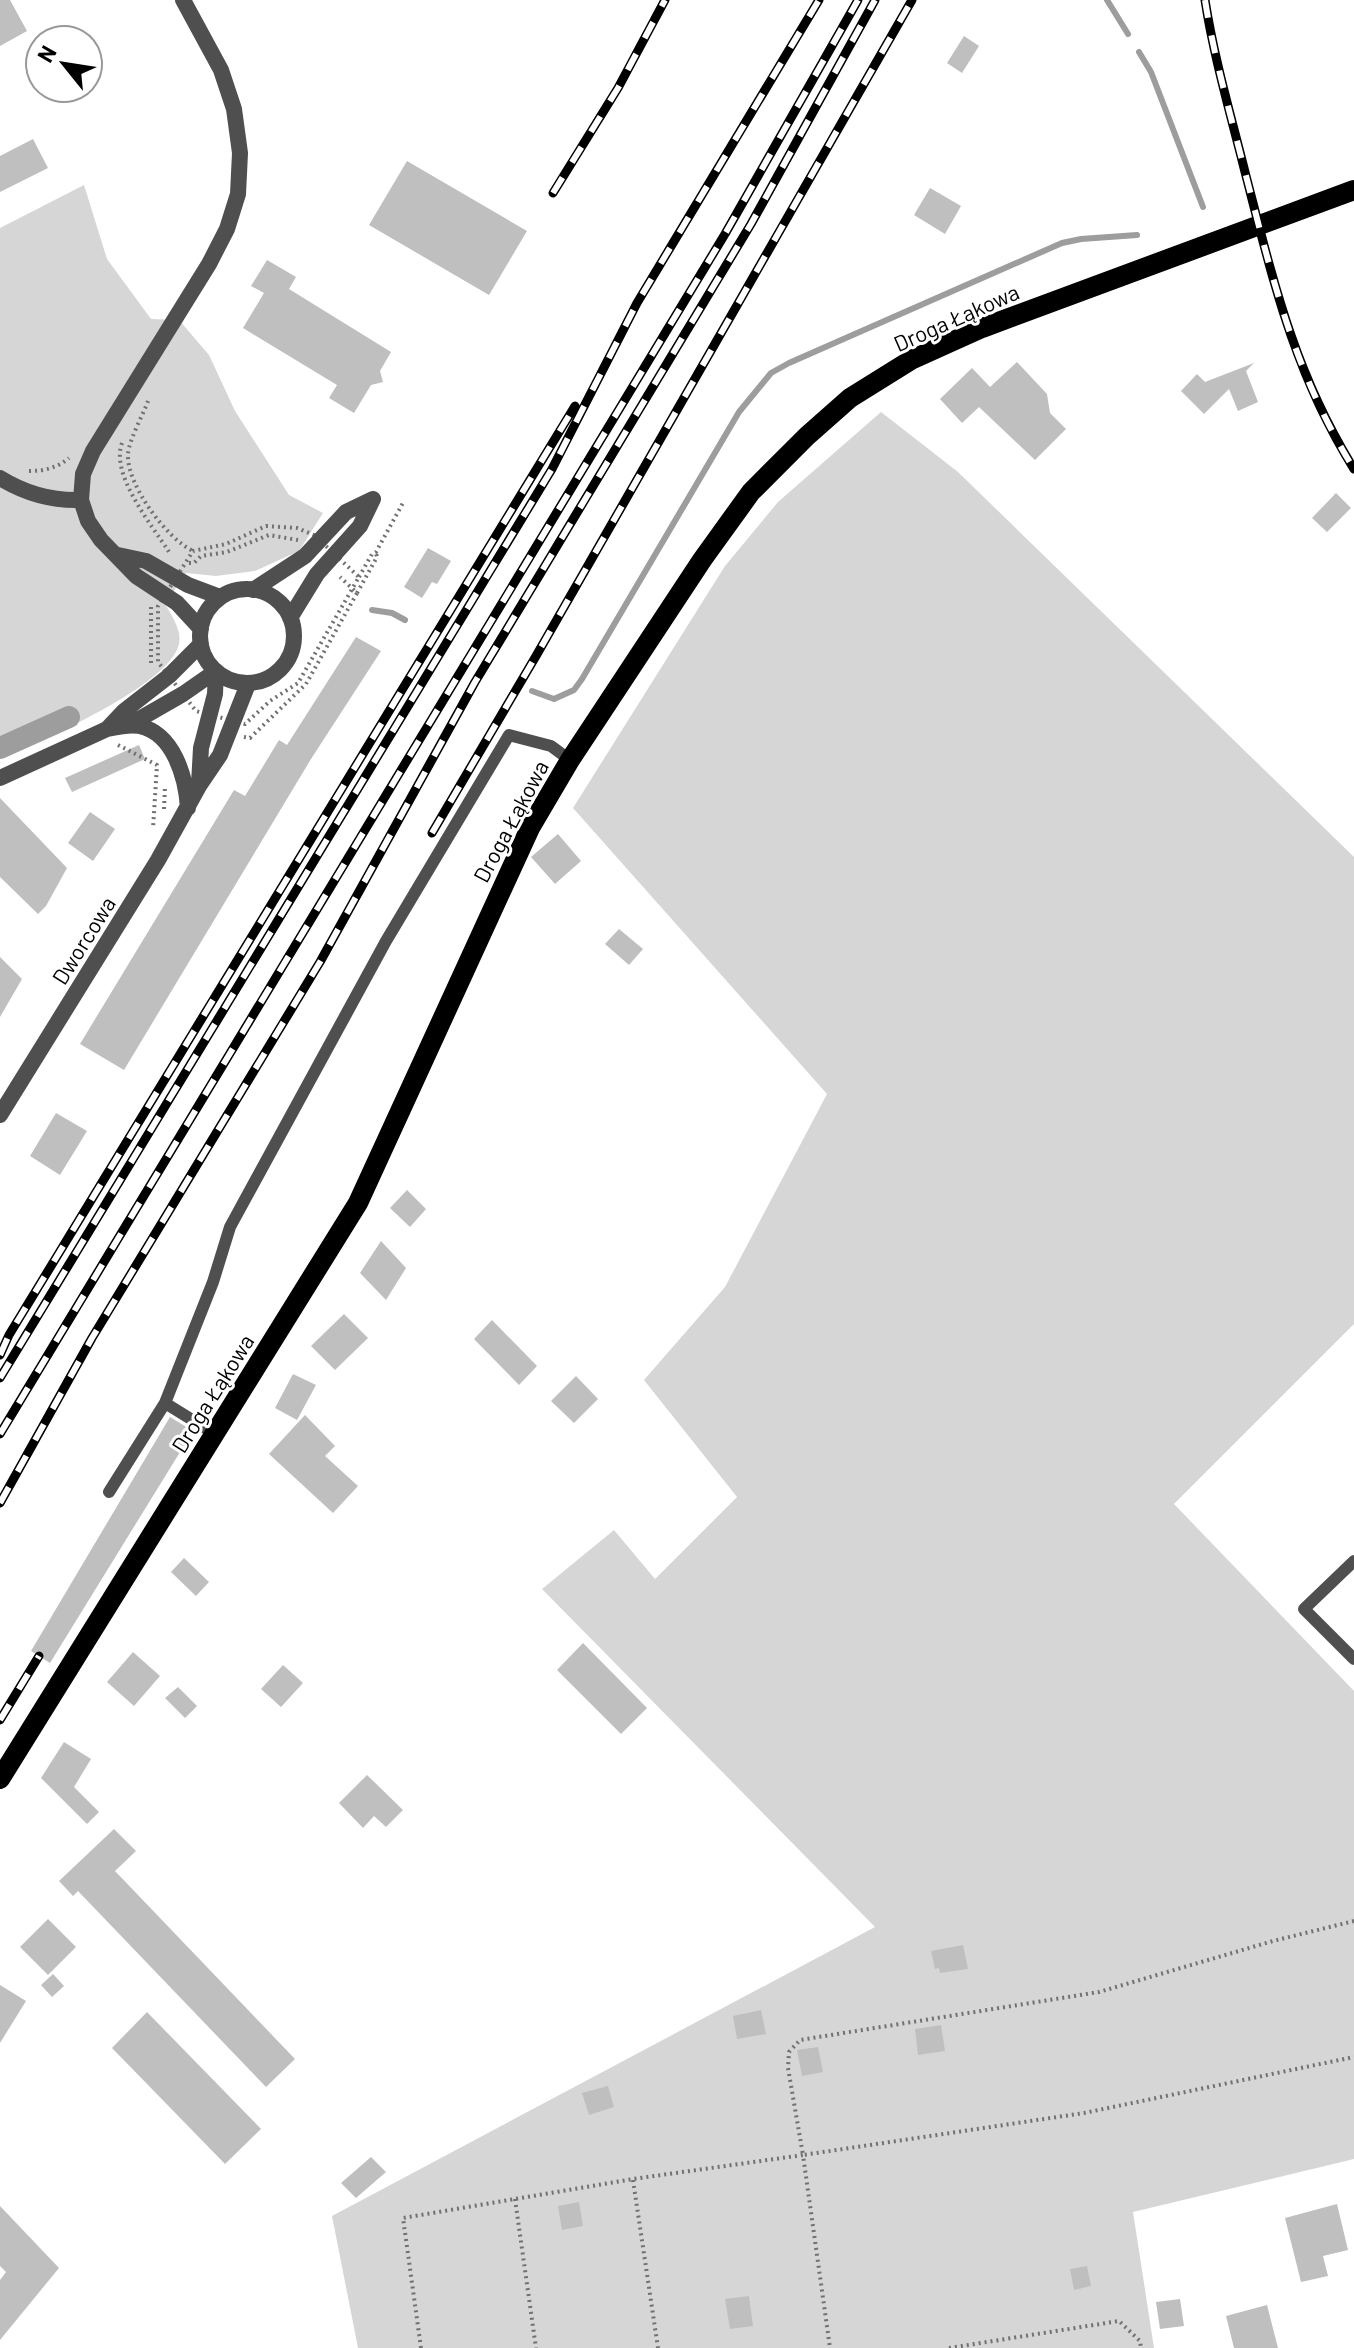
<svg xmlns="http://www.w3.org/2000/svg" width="1354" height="2348" font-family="Barlow,sans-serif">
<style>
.green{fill:#d6d6d6}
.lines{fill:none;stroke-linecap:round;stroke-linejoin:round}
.stream{stroke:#9d9d9d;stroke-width:6}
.canal{stroke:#9d9d9d;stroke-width:22}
.building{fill:#bfbfbf}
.path{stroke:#717171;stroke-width:4;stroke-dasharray:2 4;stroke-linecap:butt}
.service{stroke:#4f4f4f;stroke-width:12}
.minor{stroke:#4f4f4f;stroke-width:16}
.primary{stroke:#000;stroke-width:20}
.rail-casing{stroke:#000;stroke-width:9}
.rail{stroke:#fff;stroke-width:6;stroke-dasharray:18;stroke-linecap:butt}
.labels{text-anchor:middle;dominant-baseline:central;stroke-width:6;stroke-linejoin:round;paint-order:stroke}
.street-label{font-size:22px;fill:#000;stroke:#fff}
</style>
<rect width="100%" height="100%" fill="#fff"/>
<path class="green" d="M84,185L107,259L151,319L179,320L209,355L235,411L289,495L323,513L299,551L255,571L216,576L186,573L165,604C172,616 182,631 179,644C169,687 39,741 0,759V228Z
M881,412L958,472L1354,857V1324L1174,1504L1354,1691V2159L1133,2212L1154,2348H358L332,2216L875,1927L542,1589L614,1530L655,1579L737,1497L644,1380L725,1287L827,1094L573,808L725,566L778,502Z"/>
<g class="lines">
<path class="stream" d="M1107,0L1128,34
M1139,52L1151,72L1203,207
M372,610L392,613L405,620
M532,691L554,699L574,690L582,679L739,412L771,373L789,363L1062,243L1081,239L1137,235"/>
<path class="canal" d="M0,748L69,717"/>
</g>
<path class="building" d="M0,0H10L27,31L0,46Z
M964,36L979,46L962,73L947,63Z
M33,139L48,168L0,192V156Z
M407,161L527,231L489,295L369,225Z
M930,188L961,206L945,234L914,215Z
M267,260L296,277L289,289L391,352L380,371L383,382L371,385L354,413L329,398L337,385L243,328L264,293L251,286Z
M1017,362L1047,394L1050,413L1066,429L1035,460L979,407L962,423L940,399L972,368L990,387Z
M1254,363L1246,371L1258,402L1238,411L1229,389L1204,414L1181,391L1197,374L1205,382Z
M1336,493L1351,508L1327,532L1312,518Z
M428,548L451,561L437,584L432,582L422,598L404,587Z
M356,637L381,651L311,759L124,1070L80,1044L234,790L245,796L279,740L287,745Z
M139,745L145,759L72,792L65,778Z
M0,798L67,868L46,906L38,914L0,877Z
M90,812L115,829L93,861L68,843Z
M558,834L581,861L555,884L531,857Z
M619,929L643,949L629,965L605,944Z
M0,957L22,979L0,1017Z
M56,1113L87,1131L60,1175L30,1156Z
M407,1190L426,1209L410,1227L390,1208Z
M381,1241L406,1268L386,1300L360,1273Z
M344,1314L368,1338L335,1370L311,1346Z
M492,1320L537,1366L519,1385L474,1339Z
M293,1374L316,1385L297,1420L275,1408Z
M576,1376L598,1399L574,1423L551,1401Z
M305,1415L335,1446L325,1456L358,1486L333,1513L269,1454Z
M170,1417L193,1431L50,1663L31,1651Z
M184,1558L209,1582L196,1596L171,1572Z
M583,1643L647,1708L621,1734L557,1670Z
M133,1652L160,1676L134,1706L107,1682Z
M283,1665L303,1683L281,1707L261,1689Z
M178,1687L197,1706L185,1718L165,1698Z
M64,1742L91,1759L74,1787L99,1812L87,1824L41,1778Z
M367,1775L403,1810L386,1827L374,1816L363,1828L339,1803Z
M114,1829L136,1851L115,1871L295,2059L266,2087L78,1891L73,1896L59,1881Z
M48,1919L76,1947L48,1975L20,1947Z
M963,1945L968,1969L940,1973L939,1968L935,1969L931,1951Z
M53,1974L64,1986L52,1997L41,1985Z
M0,1985L26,2001L0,2043Z
M761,2010L766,2034L737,2039L733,2016Z
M147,2012L261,2129L225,2164L112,2048Z
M941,2025L945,2051L918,2055L915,2029Z
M818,2047L823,2072L802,2076L797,2050Z
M608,2086L614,2107L589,2115L582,2093Z
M371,2157L386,2172L356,2198L341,2183Z
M579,2202L583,2226L562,2230L558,2206Z
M1337,2204L1348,2250L1323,2256L1328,2276L1301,2282L1285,2218Z
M0,2206L59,2268L0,2340V2280L6,2272L0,2266Z
M1087,2266L1091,2286L1074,2290L1070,2269Z
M749,2296L753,2326L730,2329L725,2299Z
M1180,2299L1184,2326L1160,2329L1156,2302Z
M1267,2305L1278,2348H1234L1226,2316Z"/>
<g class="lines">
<path class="path" d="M148,401C143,415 129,440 128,454C126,484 167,539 193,551
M122,443C110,475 152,525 169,552
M29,471C44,471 57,468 69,458
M266,526L297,528L314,535L359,577L298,683L270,701L245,724L196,711L158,662V606L193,551L226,544Z
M189,563H194L201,556L227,552L269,535L298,540
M359,577L372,554L376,552L404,501
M357,593L377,557L376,553
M151,607V666
M244,737L250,738L306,684L357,593L340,577
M118,745L157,765L153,829
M164,809L165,786
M1354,1921L1273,1941L1099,1992L800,2040L789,2052L788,2068L803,2155L1084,2113L1354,2057
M633,2180L658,2348
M515,2199L536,2348
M421,2348L403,2218L633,2179L803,2155L830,2348
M949,2348L1119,2321L1140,2341L1141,2348"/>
<path class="service" d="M165,1403L213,1282L230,1227L386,941L509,735L551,746L570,760
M109,1492L165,1403L215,1434
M1354,1561L1304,1609L1354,1659"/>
<path class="minor" d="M183,0L221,70L234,109L240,153L238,194L227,229L209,264L93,451L83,474L81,500L88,521L101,540L136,576L177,603L201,629
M0,478C26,494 52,501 81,500
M118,555L146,561L188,585L220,597
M200 636a47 47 0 1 1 94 0a47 47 0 1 1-94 0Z
M253,590L305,556L346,512L373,499
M290,618L317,574L360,526L373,499
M129,725L183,694L216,671
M107,729C117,727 128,724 139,726C174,733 186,778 188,808
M0,778L107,729L124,711L169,676L201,644
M199,784L201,748L215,694L216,671
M0,1115L158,860L199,786L220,755L248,684"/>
<path class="primary" d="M0,1779L358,1203L530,828L570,760L702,560L751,492L807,436L850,398L911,360L982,328L1354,190"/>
<defs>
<path id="rail" d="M1205,0C1214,58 1231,116 1245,172C1273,280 1294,373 1354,469
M553,193L618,88L665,0
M432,833L536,656L912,0
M0,1355L9,1335L575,406
M0,1378L552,469L637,303L819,0
M0,1434L725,234L858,0
M0,1503L92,1338L320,962L475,682L751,224L875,0
M0,1720L39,1656"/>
</defs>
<use href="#rail" class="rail-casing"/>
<use href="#rail" class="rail"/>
</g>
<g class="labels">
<g class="street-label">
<text transform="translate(956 317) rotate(-24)">Droga Łąkowa</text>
<text transform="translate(510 821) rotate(-62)">Droga Łąkowa</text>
<text transform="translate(83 940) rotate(-58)">Dworcowa</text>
<text transform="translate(212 1393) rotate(-58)">Droga Łąkowa</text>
</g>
</g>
<g transform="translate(64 64) rotate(300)"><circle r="38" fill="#ffffff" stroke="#999999" stroke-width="2"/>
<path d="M0-6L14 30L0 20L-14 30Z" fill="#000000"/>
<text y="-12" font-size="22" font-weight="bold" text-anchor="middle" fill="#000000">N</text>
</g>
</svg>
